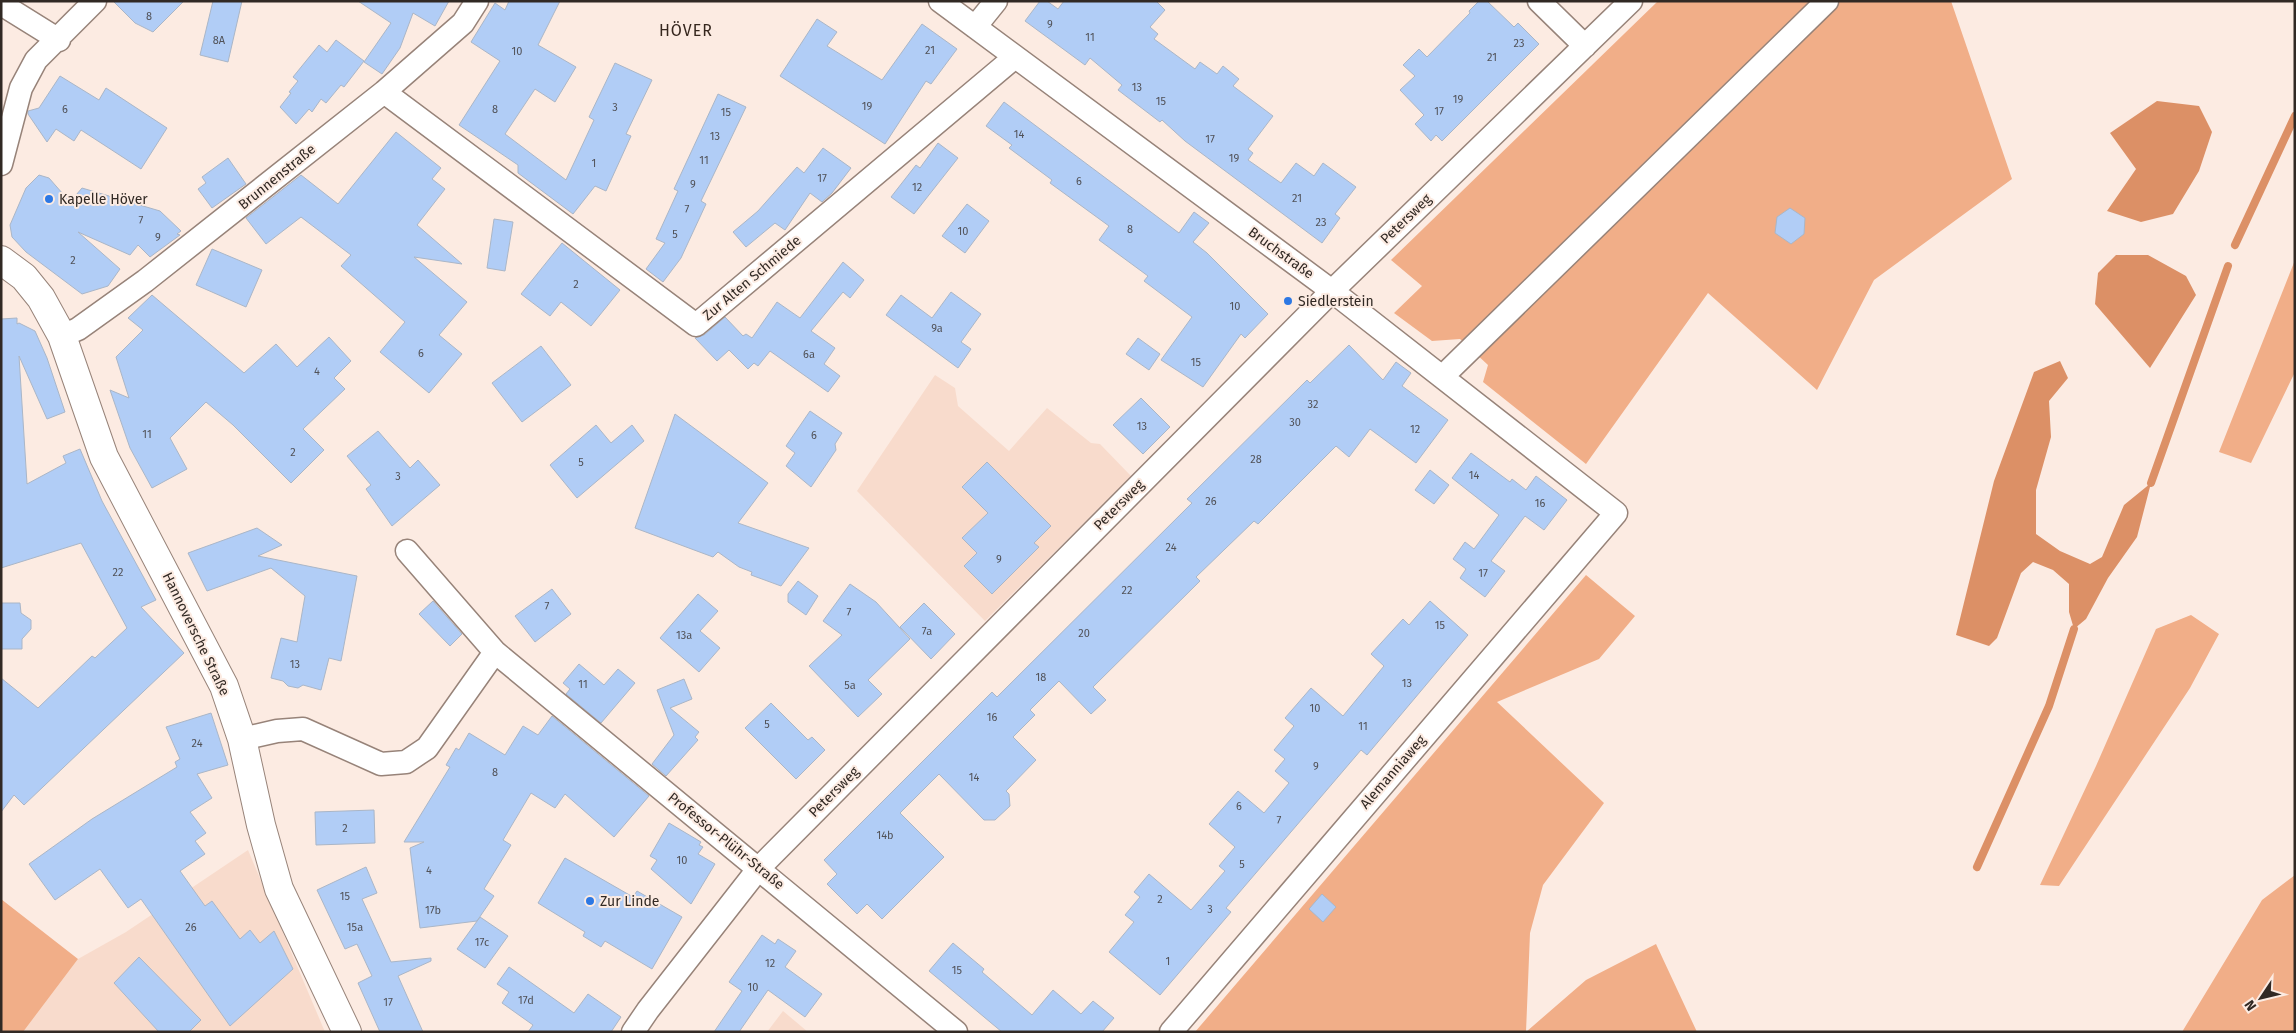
<svg xmlns="http://www.w3.org/2000/svg" width="2296" height="1033" font-family="'Fira Sans',sans-serif">
<style>
.built{fill:#f8dbcc}
.green{fill:#f1ae88}
.water{fill:#dc9066}
.lines{fill:none;stroke-linecap:round;stroke-linejoin:round}
.stream{stroke:#dc9066;stroke-width:8}
.building{fill:#b1cdf6;stroke:#aab6c7}
.minor-casing{stroke:#978379;stroke-width:25}
.tertiary-casing{stroke:#978379;stroke-width:30}
.minor{stroke:#fff;stroke-width:22}
.tertiary{stroke:#fff;stroke-width:28}
.poi-dot{fill:#2d78e4;stroke:#fcebe2;stroke-width:2}
.labels{text-anchor:middle;dominant-baseline:central;stroke-width:4;stroke-linejoin:round;paint-order:stroke}
.number-label{font-size:11px;fill:#515258}
.street-label{font-size:14px;fill:#312924;stroke:#fcebe2}
.poi-label{font-size:14px;fill:#312924;stroke:#fcebe2;text-anchor:start}
.quarter-label{font-size:16px;letter-spacing:1px;fill:#36271e;stroke:#fcebe2}
</style>
<rect width="100%" height="100%" fill="#fcebe2"/>
<path class="built" d="M935,375L955,388L958,406L1009,451L1047,408L1091,443L1100,444L1131,476L985,621L857,491Z
M248,850L325,1032H23L78,959L126,932Z
M783,1011L808,1032H767Z"/>
<path class="green" d="M1658,1H1951L2012,179L1874,280L1817,390L1708,293L1586,464L1483,382L1488,365L1460,339L1432,341L1394,313L1422,286L1391,260Z
M2295,260V372L2251,463L2219,452Z
M1586,575L1635,616L1599,659L1497,702L1604,803L1543,885L1530,933L1526,1032H1195Z
M2191,615L2219,634L2190,688L2059,886L2040,885L2096,766L2156,629Z
M2295,875V1032H2182L2262,900Z
M1,899L78,959L23,1032H1Z
M1656,944L1697,1032H1526L1586,980Z"/>
<path class="water" d="M2157,101L2199,106L2212,132L2199,171L2173,214L2141,222L2107,211L2136,169L2110,133Z
M2116,255H2148L2186,276L2196,295L2150,368L2095,304L2098,273Z
M2060,361L2068,378L2049,401L2051,437L2036,490V534L2060,551L2090,564L2102,557L2124,505L2151,483L2137,537L2108,578L2086,619L2074,629L2069,612V584L2053,570L2033,562L2021,573L1997,638L1989,646L1956,635L1994,481L2034,372Z"/>
<g class="lines">
<path class="stream" d="M2235,245L2295,116
M2151,483L2228,266
M1977,867L2049,706L2074,629"/>
</g>
<path class="building" d="M113,1H184L153,32L135,23Z
M213,1H242L228,62L200,55Z
M358,1H449L435,26L413,13L400,48L382,74L364,62L391,23Z
M509,1H560L538,45L576,67L555,102L535,89L505,134L566,180L594,120L589,117L615,63L652,80L626,134L631,136L606,191L595,186L573,214L518,173V165L459,125L500,61L471,42L495,3L505,10Z
M1040,1H1047L1058,9L1064,1H1156L1165,10L1150,27L1158,34L1154,39L1195,69L1200,62L1217,74L1223,66L1239,79L1233,86L1273,116L1248,149L1253,153L1248,160L1281,183L1296,163L1314,176L1323,163L1356,187L1335,214L1340,218L1322,243L1185,141L1162,120L1160,122L1118,90L1122,85L1090,58L1085,65L1025,21Z
M1479,1H1487L1514,27L1518,23L1539,44L1442,141L1436,135L1431,141L1415,124L1424,115L1400,90L1415,76L1403,65L1419,49L1427,57L1470,13L1469,11Z
M817,19L837,32L827,46L882,80L922,24L957,49L931,84L926,81L885,144L780,76Z
M336,40L364,61L344,87L341,85L326,103L321,99L312,112L309,109L296,124L280,107L291,93L289,92L298,81L293,77L319,45L327,52Z
M60,76L99,100L106,88L167,128L141,169L81,130L74,141L56,129L47,142L28,114V111L39,108Z
M718,94L746,107L701,201L706,204L681,258L663,282L646,269L665,243L656,239L678,191L674,189Z
M1004,102L1179,233L1194,212L1209,223L1193,242L1207,253L1268,314L1245,338L1241,334L1203,387L1161,360L1192,317L1144,281L1148,276L1099,240L1109,226L1050,183L1052,180L1009,148L1012,145L986,126Z
M396,132L441,168L432,179L445,189L417,225L462,264L414,257L467,302L439,335L462,354L429,393L380,352L405,322L341,266L351,255L301,217L266,244L246,218L301,175L338,204Z
M938,143L958,158L914,214L891,197L916,165L920,168Z
M823,148L851,168L832,193L822,202L810,193L785,230L775,223L746,247L733,232L758,211L797,167L804,173Z
M228,158L246,184L212,208L198,189L206,183L202,177Z
M39,175L49,178L70,202L82,188L109,196L114,200L116,198L160,211L181,231L177,234L180,235L150,257L138,245L130,255L78,232L120,269L108,286L82,294L26,252L12,237L10,225L26,188Z
M967,204L989,221L965,253L942,236Z
M1790,208L1805,218L1804,234L1791,244L1775,233L1777,217Z
M494,219L513,222L505,271L487,268Z
M562,243L620,290L591,326L561,302L550,316L521,294Z
M212,249L262,270L246,307L196,285Z
M843,262L864,280L850,298L843,292L811,331L835,348L824,364L840,376L828,392L770,351L758,366L754,363L748,369L729,350L717,361L695,338L704,335L725,317L743,336L746,334L752,338L777,302L800,318Z
M951,292L981,314L961,342L971,349L958,368L886,315L901,295L932,318Z
M152,295L244,373L276,344L297,367L329,337L351,361L334,378L345,389L303,429L324,450L291,483L233,425L206,402L170,438L187,469L152,488L130,448L110,390L129,398L116,357L143,330L128,318Z
M17,318V324L19,323L35,331L47,358L65,412L47,419L19,356L27,484L66,463L63,456L80,449L102,501L156,600L141,607L184,653L24,805L14,795L1,812V678L38,708L92,656L95,658L127,628L81,543L1,568V319Z
M1138,338L1160,354L1149,370L1126,354Z
M1349,345L1383,380L1396,362L1411,373L1402,386L1448,420L1416,463L1370,429L1349,457L1336,446L1258,524L1254,521L1196,577L1200,581L1093,687L1106,700L1091,714L1059,681L1030,710L1035,715L1013,737L1036,760L1006,791L1009,794L1010,806L995,820H984L939,774L900,813L944,857L882,919L867,904L857,914L827,884L837,874L824,860L992,692L997,697L1192,503L1187,499L1307,380L1310,383Z
M541,346L571,385L522,422L492,383Z
M1141,398L1170,427L1143,454L1113,425Z
M810,411L842,433L835,444L836,450L811,487L786,466L795,453L786,446Z
M675,414L768,483L738,523L809,548L781,586L751,575L752,572L739,567L718,552L713,557L635,528Z
M596,425L611,443L632,425L644,441L577,498L550,465Z
M378,431L410,468L418,460L440,485L392,526L366,489L371,485L347,456Z
M1471,453L1510,482L1512,479L1526,490L1536,476L1567,500L1544,530L1525,516L1491,561L1505,571L1485,597L1460,578L1466,569L1453,559L1465,542L1474,549L1499,515L1452,478Z
M987,462L1051,526L1034,543L1039,547L992,594L964,566L977,553L962,538L988,513L962,487Z
M1430,470L1449,485L1434,504L1415,490Z
M257,528L282,545L258,556L357,576L341,661L329,658L321,690L303,685L298,688L288,686L283,681L271,678L281,638L297,642L305,596L271,568L207,591L188,553Z
M798,581L818,596L806,615L788,602V594Z
M850,584L876,602L910,639L868,680L882,694L858,717L809,666L842,635L823,621Z
M552,589L571,614L535,642L515,616Z
M698,594L718,611L700,631L720,648L699,672L660,638Z
M433,601L462,634L450,646L419,614Z
M1430,601L1468,635L1367,755L1361,750L1226,908L1231,912L1160,995L1109,952L1134,922L1125,915L1140,897L1134,892L1149,874L1191,910L1225,871L1219,866L1235,847L1209,824L1238,791L1264,813L1289,783L1275,771L1285,759L1274,750L1294,726L1285,718L1311,688L1343,716L1384,666L1371,654L1403,619L1409,625Z
M1,603H20L21,613L31,620V629L22,639V649H1Z
M924,603L955,634L931,659L900,627Z
M579,664L604,685L618,669L635,683L601,723L566,694L570,689L563,683Z
M684,679L692,699L670,708L699,732L695,737L698,740L666,776L652,764L674,735L657,690Z
M771,703L808,740L812,737L825,750L796,779L745,728Z
M211,713L228,765L197,774L212,798L190,812L206,833L195,841L205,854L180,871L205,906L212,901L240,939L250,930L260,943L274,931L293,969L230,1026L141,899L128,908L100,869L55,900L29,864L92,819L177,767L175,762L180,759L166,727Z
M552,716L649,796L614,837L565,794L555,808L531,793L503,840L511,845L484,889L494,896L477,921L420,928L410,848L424,842H404L450,767L446,765L456,748L459,750L469,733L505,755L523,726L538,735Z
M374,810L375,843L316,845L315,812Z
M669,823L701,842L699,845L703,847L698,854L715,864L691,904L651,869L657,860L650,856Z
M565,858L633,897L637,891L682,917L652,969L605,941L601,947L583,936L585,932L538,903Z
M366,867L377,893L362,899L391,962L431,958V961L398,976L423,1032H380L358,983L372,976L357,944L345,949L317,890Z
M1322,894L1336,907L1323,922L1309,909Z
M480,917L508,936L485,968L457,949Z
M762,935L775,944L778,939L796,951L785,967L822,994L805,1017L768,990L739,1032H714L742,991L729,982Z
M953,943L984,969L982,972L1032,1015L1053,990L1081,1014L1093,1001L1114,1018L1102,1032H1002L929,971Z
M139,957L201,1020L189,1032H159L114,983Z
M509,967L574,1013L588,994L621,1017L611,1032H528L533,1025L502,1003L509,992L497,984Z"/>
<g class="lines">
<defs>
<path id="minor" d="M940,1L1332,291L1616,513L1171,1032
M1539,1L1585,46
M1,4L59,40
M975,27L996,1
M384,92L696,325L1015,57
M1,164L21,88L36,60L95,1
M62,336L78,329L145,281L384,92L463,23L477,1
M1443,376L1827,1
M407,551L495,652L956,1032
M242,739L277,731L303,729L381,764L406,762L427,748L495,652
M633,1032L648,1010L759,868L1332,291L1631,1"/>
<path id="tertiary" d="M1,260L24,277L41,298L62,336L104,457L224,686L242,739L261,825L279,889L347,1032"/>
</defs>
<use href="#minor" class="minor-casing"/>
<use href="#tertiary" class="tertiary-casing"/>
<use href="#minor" class="minor"/>
<use href="#tertiary" class="tertiary"/>
</g>
<g class="poi-dot">
<circle cx="49" cy="199" r="5"/>
<circle cx="1288" cy="301" r="5"/>
<circle cx="590" cy="901" r="5"/>
</g>
<g class="labels">
<g class="number-label">
<text x="149" y="16">8</text>
<text x="1050" y="24">9</text>
<text x="1090" y="37">11</text>
<text x="219" y="40">8A</text>
<text x="1519" y="43">23</text>
<text x="930" y="50">21</text>
<text x="517" y="51">10</text>
<text x="1492" y="57">21</text>
<text x="1137" y="87">13</text>
<text x="1458" y="99">19</text>
<text x="1161" y="101">15</text>
<text x="867" y="106">19</text>
<text x="615" y="107">3</text>
<text x="65" y="109">6</text>
<text x="495" y="109">8</text>
<text x="1439" y="111">17</text>
<text x="726" y="112">15</text>
<text x="1019" y="134">14</text>
<text x="715" y="136">13</text>
<text x="1210" y="139">17</text>
<text x="1234" y="158">19</text>
<text x="704" y="160">11</text>
<text x="594" y="163">1</text>
<text x="822" y="178">17</text>
<text x="1079" y="181">6</text>
<text x="693" y="184">9</text>
<text x="917" y="187">12</text>
<text x="1297" y="198">21</text>
<text x="687" y="209">7</text>
<text x="141" y="220">7</text>
<text x="1321" y="222">23</text>
<text x="1130" y="229">8</text>
<text x="963" y="231">10</text>
<text x="675" y="234">5</text>
<text x="158" y="237">9</text>
<text x="73" y="260">2</text>
<text x="576" y="284">2</text>
<text x="1235" y="306">10</text>
<text x="937" y="328">9a</text>
<text x="421" y="353">6</text>
<text x="809" y="354">6a</text>
<text x="1196" y="362">15</text>
<text x="317" y="371">4</text>
<text x="1313" y="404">32</text>
<text x="1295" y="422">30</text>
<text x="1142" y="426">13</text>
<text x="1415" y="429">12</text>
<text x="147" y="434">11</text>
<text x="814" y="435">6</text>
<text x="293" y="452">2</text>
<text x="1256" y="459">28</text>
<text x="581" y="462">5</text>
<text x="1474" y="475">14</text>
<text x="398" y="476">3</text>
<text x="1211" y="501">26</text>
<text x="1540" y="503">16</text>
<text x="1171" y="547">24</text>
<text x="999" y="559">9</text>
<text x="118" y="572">22</text>
<text x="1483" y="573">17</text>
<text x="1127" y="590">22</text>
<text x="547" y="606">7</text>
<text x="849" y="612">7</text>
<text x="1440" y="625">15</text>
<text x="927" y="631">7a</text>
<text x="1084" y="633">20</text>
<text x="684" y="635">13a</text>
<text x="295" y="664">13</text>
<text x="1041" y="677">18</text>
<text x="1407" y="683">13</text>
<text x="583" y="684">11</text>
<text x="850" y="685">5a</text>
<text x="1315" y="708">10</text>
<text x="992" y="717">16</text>
<text x="767" y="724">5</text>
<text x="1363" y="726">11</text>
<text x="197" y="743">24</text>
<text x="1316" y="766">9</text>
<text x="495" y="772">8</text>
<text x="974" y="777">14</text>
<text x="1239" y="806">6</text>
<text x="1279" y="820">7</text>
<text x="345" y="828">2</text>
<text x="885" y="835">14b</text>
<text x="682" y="860">10</text>
<text x="1242" y="864">5</text>
<text x="429" y="870">4</text>
<text x="345" y="896">15</text>
<text x="1160" y="899">2</text>
<text x="1210" y="909">3</text>
<text x="433" y="910">17b</text>
<text x="191" y="927">26</text>
<text x="355" y="927">15a</text>
<text x="482" y="942">17c</text>
<text x="1168" y="961">1</text>
<text x="770" y="963">12</text>
<text x="957" y="970">15</text>
<text x="753" y="987">10</text>
<text x="526" y="1000">17d</text>
<text x="388" y="1002">17</text>
</g>
<g class="street-label">
<text transform="translate(277 177) rotate(-39)">Brunnenstraße</text>
<text transform="translate(1406 219) rotate(-44)">Petersweg</text>
<text transform="translate(1281 253) rotate(36)">Bruchstraße</text>
<text transform="translate(752 278) rotate(-40)">Zur Alten Schmiede</text>
<text transform="translate(1119 505) rotate(-45)">Petersweg</text>
<text transform="translate(196 634) rotate(64)">Hannoversche Straße</text>
<text transform="translate(1393 772) rotate(-49)">Alemanniaweg</text>
<text transform="translate(834 792) rotate(-45)">Petersweg</text>
<text transform="translate(726 841) rotate(39)">Professor-Plühr-Straße</text>
</g>
<g class="poi-label">
<text x="59" y="199">Kapelle Höver</text>
<text x="1298" y="301">Siedlerstein</text>
<text x="600" y="901">Zur Linde</text>
</g>
<g class="quarter-label">
<text x="686" y="30">HÖVER</text>
</g>
</g>
<rect width="2296" height="1033" fill="none" stroke="#312924" stroke-width="5"/>
<g transform="translate(2261 998) rotate(235)" stroke="#fcebe2" stroke-width="4" paint-order="stroke">
<path d="M0-4L9 19L0 12L-9 19Z" fill="#312924"/>
<text y="-8" font-size="14" font-weight="bold" text-anchor="middle" fill="#312924">N</text>
</g>
</svg>
